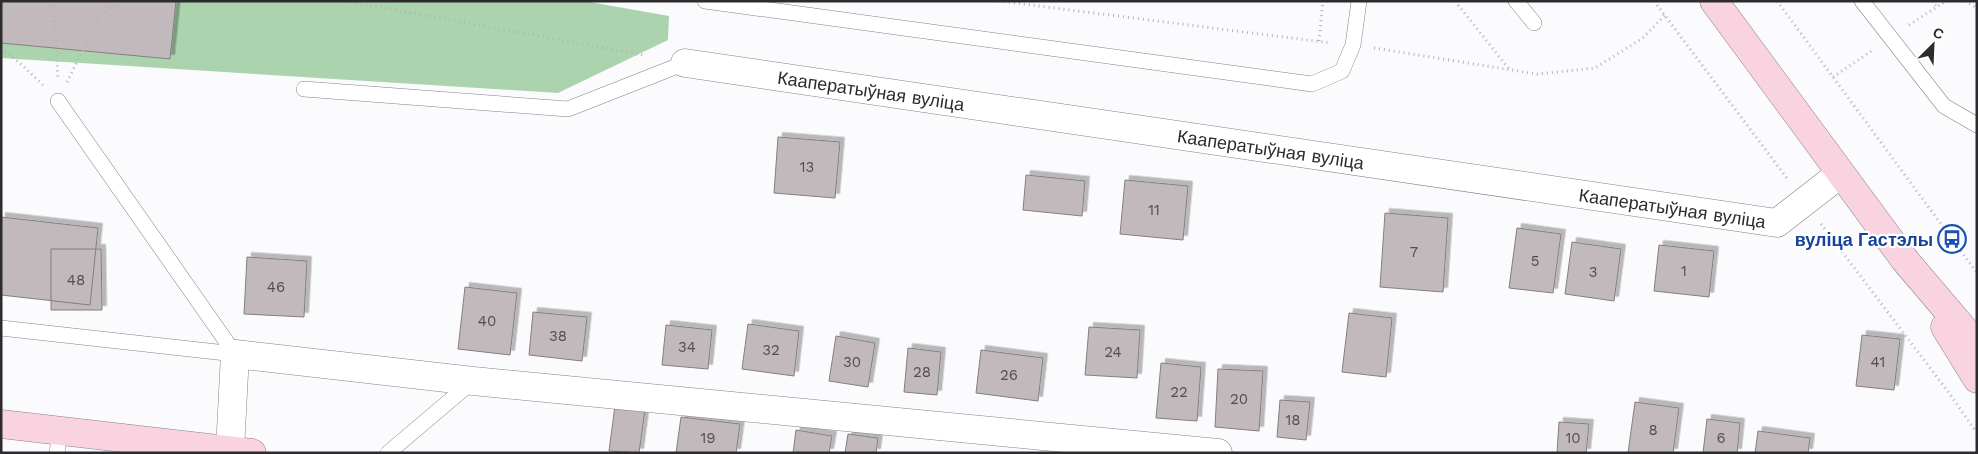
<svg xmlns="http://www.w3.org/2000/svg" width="1978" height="454" font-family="'Work Sans',sans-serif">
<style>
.green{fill:#abd4ae}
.building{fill:#c2b9bc;stroke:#867d80;filter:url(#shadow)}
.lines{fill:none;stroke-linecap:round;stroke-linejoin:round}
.lane-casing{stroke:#82828a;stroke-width:16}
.street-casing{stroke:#82828a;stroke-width:29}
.secondary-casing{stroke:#82828a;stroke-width:29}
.path{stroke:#b3b3b6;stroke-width:3;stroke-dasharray:1 4;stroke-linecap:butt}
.lane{stroke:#fff;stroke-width:15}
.street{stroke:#fff;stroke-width:28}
.secondary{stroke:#fad3e0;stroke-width:28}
.labels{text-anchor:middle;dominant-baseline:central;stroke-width:4.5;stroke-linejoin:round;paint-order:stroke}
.number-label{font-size:15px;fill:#524f52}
.street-label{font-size:18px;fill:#2c2c2f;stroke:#fff}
.transit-label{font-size:18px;font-weight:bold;fill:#164399;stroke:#fff;text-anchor:end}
</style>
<defs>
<filter id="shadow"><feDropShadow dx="4.5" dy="-4.5" stdDeviation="0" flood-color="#0004"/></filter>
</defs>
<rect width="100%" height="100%" fill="#fbfbfe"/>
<path class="green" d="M1,1H584L669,16L668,40L558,93L1,58Z"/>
<path class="building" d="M1,1H176L170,59L1,43Z
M778,137L840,142L835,198L774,193Z
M1026,175L1085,181L1082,216L1023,210Z
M1125,180L1188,186L1183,240L1120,234Z
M1385,213L1448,218L1443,292L1380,287Z
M1,217L98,228L90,305L1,295Z
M1517,228L1561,234L1553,293L1509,288Z
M1572,242L1621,249L1614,301L1565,294Z
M1659,245L1714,251L1709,297L1654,291Z
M51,249H101L102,310H51Z
M247,257L307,261L304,317L244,314Z
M465,287L517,293L510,355L458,349Z
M533,312L587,317L582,361L529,355Z
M1349,313L1392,318L1386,377L1342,372Z
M748,324L799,331L794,376L742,369Z
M666,325L712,330L708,369L662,365Z
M1089,327L1140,330L1137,378L1085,375Z
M1862,335L1900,339L1894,390L1856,386Z
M836,336L875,343L868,387L829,381Z
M908,348L941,352L937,395L904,392Z
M981,350L1043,358L1038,401L976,393Z
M1161,363L1201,367L1197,421L1156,418Z
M1218,369L1263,371L1259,431L1215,427Z
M616,398L646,402L639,453L609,451Z
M1280,400L1310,402L1306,440L1277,437Z
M1635,402L1679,408L1673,453H1628Z
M681,417L740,424L736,453H676Z
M1707,419L1740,423L1737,453H1703Z
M1559,422L1589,424L1586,453H1557Z
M796,430L832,436L829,453H793Z
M1758,431L1810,438L1808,453H1755Z
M848,434L878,438L876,453H845Z"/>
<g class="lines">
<defs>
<path id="lane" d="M705,1L1312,84L1342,71L1353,45L1359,1
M1516,1L1534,23
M1862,1L1944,106L1977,125
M304,89L568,109L685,63
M58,101L235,354
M1,328L235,354
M57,453L60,431
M388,453L473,381"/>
<g id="street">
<path id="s1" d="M685,63L1777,223L1840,174"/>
<path d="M230,450L235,354L473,381L1218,453"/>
</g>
<path id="secondary" d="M1714,1L1904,259L1977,345
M1945,327L1977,379
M1,424L252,453"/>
</defs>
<use href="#lane" class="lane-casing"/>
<use href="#street" class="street-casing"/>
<use href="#secondary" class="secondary-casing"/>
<path class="path" d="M50,1L55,24L58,80
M346,1L643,55
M999,1L1331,43
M1455,1L1509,69
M1654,1L1789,181
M1777,1L1977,273
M1932,1L1937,7
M1965,1L1977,8
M1909,25L1946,1
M1319,41L1323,1
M1,48L20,63L44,86
M1374,48L1537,74L1595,68L1643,38L1665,15
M1833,77L1873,50
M67,82L98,19L117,1
M1821,224L1949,393L1977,433"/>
<use href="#lane" class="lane"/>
<use href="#street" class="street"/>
<use href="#secondary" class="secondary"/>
</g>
<defs>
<symbol id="bus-ring" viewBox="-11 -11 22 22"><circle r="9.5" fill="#fff" stroke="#1a4fb4" stroke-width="1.5"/><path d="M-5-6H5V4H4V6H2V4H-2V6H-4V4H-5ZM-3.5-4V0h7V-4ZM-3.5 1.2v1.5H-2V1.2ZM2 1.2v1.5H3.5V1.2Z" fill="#1a4fb4"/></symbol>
</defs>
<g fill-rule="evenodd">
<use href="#bus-ring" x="1936" y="223" width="32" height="32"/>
</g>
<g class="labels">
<g class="number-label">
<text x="807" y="167">13</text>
<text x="1154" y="210">11</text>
<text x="1414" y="252">7</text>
<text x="1535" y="261">5</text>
<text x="1684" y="271">1</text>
<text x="1593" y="272">3</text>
<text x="76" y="280">48</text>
<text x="276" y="287">46</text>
<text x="487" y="321">40</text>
<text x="558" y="336">38</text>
<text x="687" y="347">34</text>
<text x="771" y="350">32</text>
<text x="1113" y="352">24</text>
<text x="852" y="362">30</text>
<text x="1878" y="362">41</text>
<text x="922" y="372">28</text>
<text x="1009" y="375">26</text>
<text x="1179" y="392">22</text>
<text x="1239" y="399">20</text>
<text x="1293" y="420">18</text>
<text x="1653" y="430">8</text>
<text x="708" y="438">19</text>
<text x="1573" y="438">10</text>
<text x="1721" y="438">6</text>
</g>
<g class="street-label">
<text stroke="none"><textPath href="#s1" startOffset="188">Кааператыўная вуліца</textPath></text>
<text stroke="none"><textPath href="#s1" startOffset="592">Кааператыўная вуліца</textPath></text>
<text stroke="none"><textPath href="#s1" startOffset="998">Кааператыўная вуліца</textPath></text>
</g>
<g class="transit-label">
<text x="1933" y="239">вуліца Гастэлы</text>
</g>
</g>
<rect width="1978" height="454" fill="none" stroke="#2c2c2f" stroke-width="5"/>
<g transform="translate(1933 45) rotate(24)" stroke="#ffffff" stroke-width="4" paint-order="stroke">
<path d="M0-4L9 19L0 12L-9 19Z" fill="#2c2c2f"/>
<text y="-8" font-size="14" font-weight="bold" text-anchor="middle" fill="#2c2c2f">С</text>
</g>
</svg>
